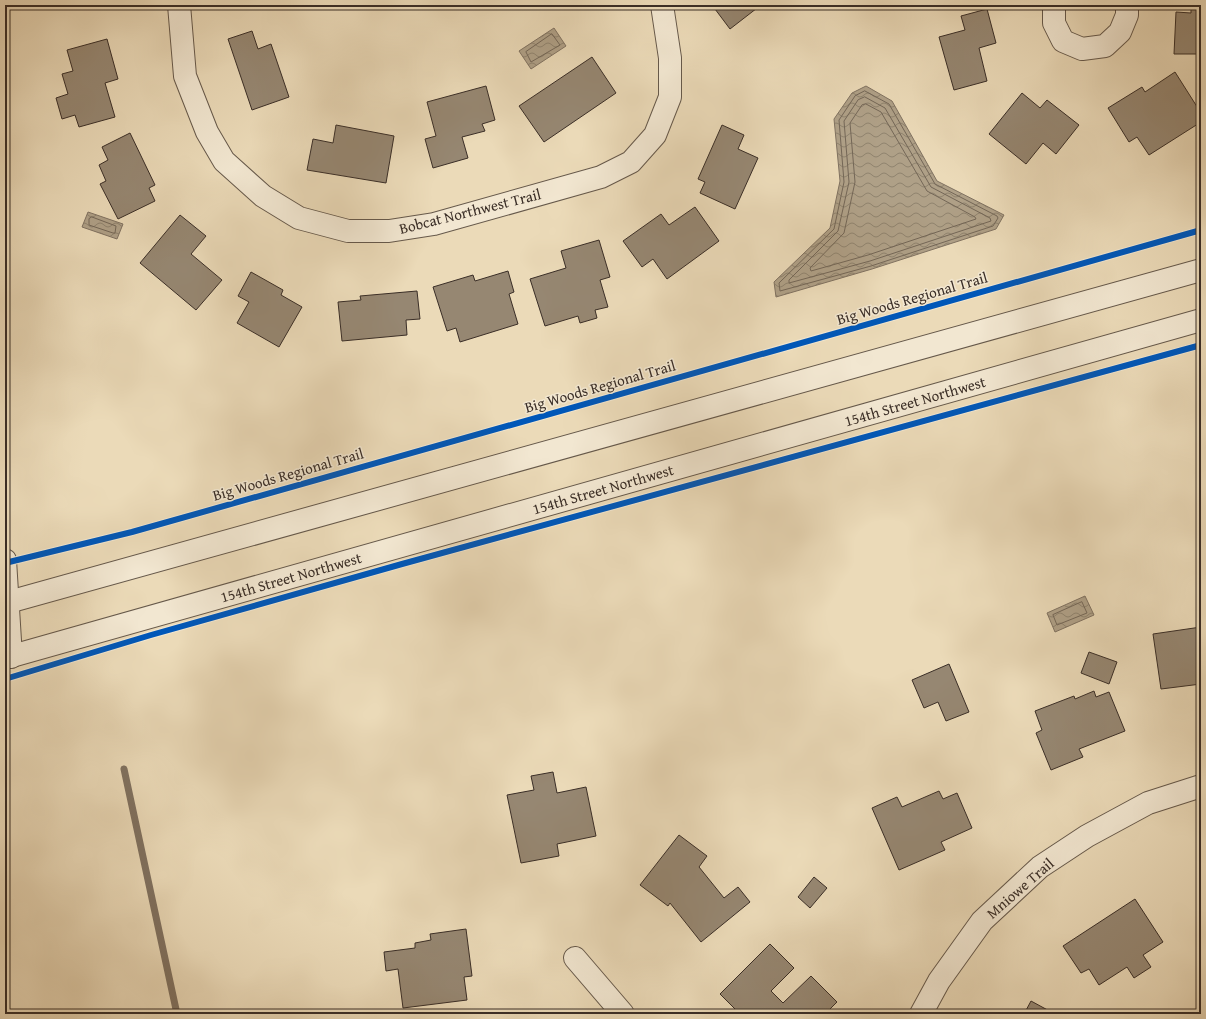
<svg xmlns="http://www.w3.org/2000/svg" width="1206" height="1019" font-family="'Gentium Book Plus',serif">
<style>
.water{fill:url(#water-waves);stroke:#807261}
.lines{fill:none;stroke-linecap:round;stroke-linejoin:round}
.shore{stroke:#746757;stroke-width:1}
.stream{stroke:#807261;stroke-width:7}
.building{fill:#968772;stroke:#3a2e27}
.minor-casing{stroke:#66594b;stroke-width:24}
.tertiary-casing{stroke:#66594b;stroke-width:24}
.minor{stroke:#f2e7d1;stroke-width:22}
.tertiary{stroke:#f2e7d1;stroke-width:22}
.cycleway-casing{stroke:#f2e7d1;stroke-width:8}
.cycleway{stroke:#0057b8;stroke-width:6}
.labels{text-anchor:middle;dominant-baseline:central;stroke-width:3;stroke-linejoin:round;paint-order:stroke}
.street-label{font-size:15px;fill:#3a2e27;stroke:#f2e7d1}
</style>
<defs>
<pattern id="water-waves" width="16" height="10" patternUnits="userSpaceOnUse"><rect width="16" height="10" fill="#afa087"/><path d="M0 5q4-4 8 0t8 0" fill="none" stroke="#8f836e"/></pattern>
</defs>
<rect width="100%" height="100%" fill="#ebdab8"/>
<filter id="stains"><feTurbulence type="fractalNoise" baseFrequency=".005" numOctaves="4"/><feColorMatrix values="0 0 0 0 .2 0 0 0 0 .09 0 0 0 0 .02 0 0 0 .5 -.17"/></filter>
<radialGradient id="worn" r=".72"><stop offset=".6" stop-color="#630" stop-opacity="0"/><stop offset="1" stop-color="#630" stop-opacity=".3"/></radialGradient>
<path class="water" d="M554,28L566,46L531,69L519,51Z
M866,86L892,101L937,181L1004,215L996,229L872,269L776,297L774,282L830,228L840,181L834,119L852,93Z
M88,212L123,224L117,239L82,227Z
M1085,596L1094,615L1055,632L1047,613Z"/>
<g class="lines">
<path class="shore" d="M552,34L560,45L531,62L526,52Z
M865,91L889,104L935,184L997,216L998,218L993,226L871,266L780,291L779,283L834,229L844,182L839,120L855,96Z
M865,97L885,108L931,187L990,218L991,221L870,261L789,283V280L838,231L849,182L844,121L858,100Z
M866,104L881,112L927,191L975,217L976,219L868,255L811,271L810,268L844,233L855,182L850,123L862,105Z
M92,217L116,226L115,233H113L89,225V219Z
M1082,602L1087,613L1057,625L1053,615Z"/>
<path class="stream" d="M124,769L177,1014"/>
</g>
<path class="building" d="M712,5H761L730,29Z
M1191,5H1201V54H1174L1176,12L1191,13Z
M987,9L996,43L979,48L987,81L954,90L939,37L965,30L961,16Z
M252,31L258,49L271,44L289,97L252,110L228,39Z
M107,39L118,79L105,83L115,117L79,127L75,115L62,119L56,98L68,94L62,74L73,71L67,50Z
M592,57L616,93L544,142L519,106Z
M1175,72L1201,113V122L1149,155L1137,137L1129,142L1108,108L1142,87L1145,92Z
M486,86L495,120L482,124L485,131L462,137L468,158L433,168L425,139L436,136L427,102Z
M1022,93L1040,108L1047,100L1079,125L1056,154L1043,143L1026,164L989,134Z
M336,125L394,136L386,183L307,170L313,139L333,143Z
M722,125L744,135L738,149L758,158L735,209L700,193L705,182L698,179Z
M130,133L155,185L149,188L155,201L118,219L100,184L106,181L99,165L108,160L102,147Z
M695,207L719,241L667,279L653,259L642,267L623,241L661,214L669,225Z
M180,215L206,236L191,254L222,280L196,310L140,263Z
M599,240L610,277L600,280L608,307L595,310L597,318L580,323L578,316L545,326L530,279L566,268L561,251Z
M508,271L514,292L509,294L518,324L460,342L456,328L447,331L433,287L473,275L475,281Z
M251,272L283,290L281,295L302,307L279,347L237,323L249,302L238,296Z
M417,291L420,319L406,320L407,335L342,341L338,302L361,300L360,296Z
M1201,627V684L1161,689L1153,634Z
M1089,652L1117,662L1109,684L1081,673Z
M949,664L969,712L946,721L938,702L924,708L912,680Z
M1094,691L1096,697L1109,692L1125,731L1079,749L1083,757L1051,770L1036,733L1042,730L1035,711L1074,696L1075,699Z
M553,772L557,793L586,787L596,836L557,844L559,856L521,863L507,795L534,790L531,776Z
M939,791L943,799L957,793L972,828L941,842L945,850L899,870L872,808L897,797L902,807Z
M679,835L707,856L699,867L724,898L738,887L750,902L701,942L670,903L668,906L640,885Z
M814,877L827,888L810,908L798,897Z
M1135,899L1163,942L1143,955L1151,967L1134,978L1127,967L1099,985L1089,969L1081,973L1063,946Z
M466,929L472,976L464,977L467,1000L403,1008L398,969L386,971L384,952L415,948V943L431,940L430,934Z
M770,944L794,968L771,991L783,1003L811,976L837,1002L825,1014H740L720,994Z
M1031,1001L1055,1014H1024Z"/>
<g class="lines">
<defs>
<path id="minor" d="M179,5L185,76L207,132L224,161L263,196L299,218L348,231H389L434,224L601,177L631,162L655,135L670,97V58L662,5
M1054,5V23L1063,41L1082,49L1105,46L1120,32L1127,15V5
M5,560L11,657
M575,958L623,1014
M921,1014L939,981L982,921L1040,867L1087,836L1148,803L1201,786"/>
<path id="tertiary" d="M5,603L1201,270
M5,658L1201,320"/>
</defs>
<use href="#minor" class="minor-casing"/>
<use href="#tertiary" class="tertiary-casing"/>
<use href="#minor" class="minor"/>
<use href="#tertiary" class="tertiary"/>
<defs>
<path id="cycleway" d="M5,563L132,532L1201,230
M5,679L151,635L402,564L1201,345"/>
</defs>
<use href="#cycleway" class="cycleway-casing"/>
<use href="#cycleway" class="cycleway"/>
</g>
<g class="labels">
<g class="street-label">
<text transform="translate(470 211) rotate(-14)">Bobcat Northwest Trail</text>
<text transform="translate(912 298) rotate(-16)">Big Woods Regional Trail</text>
<text transform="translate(600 386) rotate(-16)">Big Woods Regional Trail</text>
<text transform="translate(915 401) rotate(-16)">154th Street Northwest</text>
<text transform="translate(288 474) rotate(-16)">Big Woods Regional Trail</text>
<text transform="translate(603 489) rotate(-16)">154th Street Northwest</text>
<text transform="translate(291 577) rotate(-16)">154th Street Northwest</text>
<text transform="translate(1020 888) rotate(-41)">Mniowe Trail</text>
</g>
</g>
<rect width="1206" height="1019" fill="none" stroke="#ebdab8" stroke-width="20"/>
<rect x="6" y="6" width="1194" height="1007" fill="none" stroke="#3a2e27" stroke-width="2"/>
<rect x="10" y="10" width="1186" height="999" fill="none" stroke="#3a2e27"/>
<rect width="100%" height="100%" filter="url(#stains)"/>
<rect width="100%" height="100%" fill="url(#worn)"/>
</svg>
